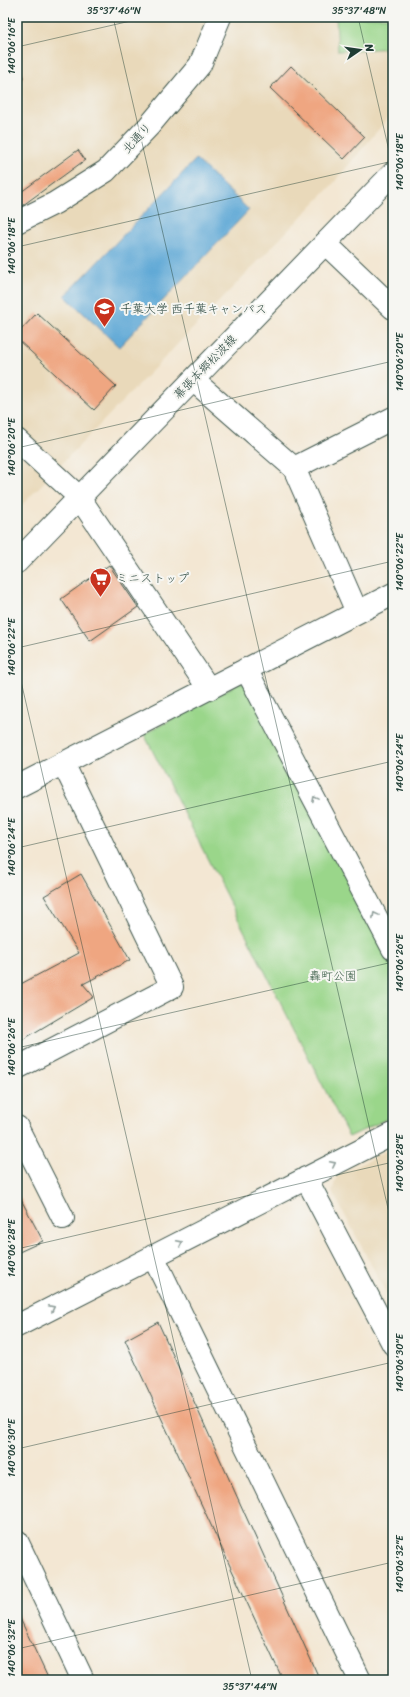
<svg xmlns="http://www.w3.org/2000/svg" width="410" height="1697" font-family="Sriracha,'Klee One',sans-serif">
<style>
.built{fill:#e9d9ba}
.green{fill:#9ad68a;stroke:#5c8a5f}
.water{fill:#5ea8d6;stroke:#3e7285}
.building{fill:#efa681}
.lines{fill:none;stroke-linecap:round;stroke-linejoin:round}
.minor-casing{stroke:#3f564c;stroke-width:24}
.minor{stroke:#fff;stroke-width:22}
.oneway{stroke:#8f9e9a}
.ticks{fill:none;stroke:#1f3d34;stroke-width:1;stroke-opacity:0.45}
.labels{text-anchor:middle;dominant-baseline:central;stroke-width:4;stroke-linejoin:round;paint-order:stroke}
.street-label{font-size:12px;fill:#1f3d34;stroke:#f6f6f2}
.poi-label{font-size:12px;fill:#1f3d34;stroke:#f6f6f2;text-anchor:start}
.park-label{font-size:12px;fill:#385c45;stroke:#f6f6f2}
.neatline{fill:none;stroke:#1f3d34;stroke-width:1.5}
.ticks-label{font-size:10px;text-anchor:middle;fill:#1f3d34}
</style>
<rect width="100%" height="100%" fill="#f6f6f2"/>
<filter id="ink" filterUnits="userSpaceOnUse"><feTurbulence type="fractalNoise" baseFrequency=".025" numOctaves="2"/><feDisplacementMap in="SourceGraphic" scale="8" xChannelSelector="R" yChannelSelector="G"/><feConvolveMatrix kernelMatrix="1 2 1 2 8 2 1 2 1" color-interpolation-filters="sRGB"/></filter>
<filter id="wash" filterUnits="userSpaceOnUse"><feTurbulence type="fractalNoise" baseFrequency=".012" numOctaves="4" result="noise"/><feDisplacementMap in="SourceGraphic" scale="16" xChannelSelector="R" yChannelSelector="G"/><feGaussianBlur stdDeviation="0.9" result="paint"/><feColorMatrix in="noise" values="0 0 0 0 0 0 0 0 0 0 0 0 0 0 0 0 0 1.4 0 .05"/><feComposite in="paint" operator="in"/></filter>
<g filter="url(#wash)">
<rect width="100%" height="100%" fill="#f3e7d3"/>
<path class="built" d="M17,17H393V112L332,185L17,510Z
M393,1148V1306L332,1191L337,1176Z"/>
<path class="green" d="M336,17H393V48L338,51Z
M240,683L250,686L393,965V1116L349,1137L144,734Z"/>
<path class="water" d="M196,159L249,210L119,347L65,296Z"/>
<g id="blocks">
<path class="building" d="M17,22L23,79L17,80Z
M291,66L365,137L344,159L270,88Z
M78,150L85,160L19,208L17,205V195Z
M37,313L116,386L94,410L17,339V334Z
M109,565L138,607L90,641L61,599Z
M81,874L130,960L83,984L94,997L17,1043V986L79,953L44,896Z
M17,1192L43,1241L17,1253Z
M158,1322L320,1680H283L125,1340Z
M17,1612L49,1680H17Z"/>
</g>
</g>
<g filter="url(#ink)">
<use href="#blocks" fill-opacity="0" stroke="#3f564c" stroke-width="1"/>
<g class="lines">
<defs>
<path id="minor" d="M17,222L55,203L106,171L149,126L200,65L220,17
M325,243L393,308
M193,380L294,468L357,612
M17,440L79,497L209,689
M294,468L393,418
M17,562L393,173
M246,669L393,949
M17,787L393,594
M17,1068L172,987L63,763
M17,1127L63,1218
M306,1178L393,1344
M153,1256L360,1680
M17,1326L393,1134
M17,1541L83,1680"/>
</defs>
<use href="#minor" class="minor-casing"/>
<use href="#minor" class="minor"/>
</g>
<defs><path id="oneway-chevron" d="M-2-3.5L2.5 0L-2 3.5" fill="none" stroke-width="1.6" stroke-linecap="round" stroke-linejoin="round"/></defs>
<g class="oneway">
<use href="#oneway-chevron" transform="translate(315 799) rotate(-118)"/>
<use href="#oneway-chevron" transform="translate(375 915) rotate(-118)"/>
<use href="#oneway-chevron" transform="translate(333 1164) rotate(-27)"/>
<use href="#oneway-chevron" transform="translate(180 1243) rotate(-27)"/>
<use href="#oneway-chevron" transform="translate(52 1308) rotate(-27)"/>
</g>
</g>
<path class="ticks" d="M113,17L393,1230M358,17L393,168M17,47L148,17M17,247L393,161M17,448L393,361M17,648L393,561M17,664L252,1680M17,848L393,761M17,1048L393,962M17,1249L393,1162M17,1449L393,1362M17,1649L393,1562"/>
<defs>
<symbol id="university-pin" viewBox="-11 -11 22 30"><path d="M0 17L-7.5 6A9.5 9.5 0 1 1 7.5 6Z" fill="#c8321e" stroke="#f6f6f2"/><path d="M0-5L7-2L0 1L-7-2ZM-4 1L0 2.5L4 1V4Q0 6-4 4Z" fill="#fff"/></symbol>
<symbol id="supermarket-pin" viewBox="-11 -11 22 30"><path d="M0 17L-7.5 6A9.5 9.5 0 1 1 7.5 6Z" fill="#c8321e" stroke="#f6f6f2"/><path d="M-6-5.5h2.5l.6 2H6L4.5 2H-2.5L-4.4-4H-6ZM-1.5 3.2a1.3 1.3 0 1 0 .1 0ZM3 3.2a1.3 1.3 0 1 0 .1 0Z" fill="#fff"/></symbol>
</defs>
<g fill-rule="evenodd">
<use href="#university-pin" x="92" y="296" width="25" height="34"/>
<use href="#supermarket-pin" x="88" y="566" width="25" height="34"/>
</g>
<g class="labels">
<g class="street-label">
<text transform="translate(137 138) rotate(-47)">北通り</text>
<text transform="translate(205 367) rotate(-46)">幕張本郷松波線</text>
</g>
<g class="poi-label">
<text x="120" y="309">千葉大学 西千葉キャンパス</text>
<text x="116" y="578">ミニストップ</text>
</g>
<g class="park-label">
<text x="333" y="976">轟町公園</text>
</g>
</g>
<rect width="410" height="1697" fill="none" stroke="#f6f6f2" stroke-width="44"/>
<g transform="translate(360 50) rotate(77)" stroke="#f6f6f2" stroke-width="3" paint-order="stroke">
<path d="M0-3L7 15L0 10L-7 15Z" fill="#1f3d34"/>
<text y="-6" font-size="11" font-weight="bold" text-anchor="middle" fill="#1f3d34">N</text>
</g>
<rect x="22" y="22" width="366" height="1653" class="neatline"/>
<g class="ticks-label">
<text x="114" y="14">35°37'46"N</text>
<text x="359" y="14">35°37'48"N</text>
<text transform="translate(11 46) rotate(-90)" y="4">140°06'16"E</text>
<text transform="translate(399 162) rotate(-90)" y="4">140°06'18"E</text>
<text transform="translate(11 246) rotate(-90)" y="4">140°06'18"E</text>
<text transform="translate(399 362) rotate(-90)" y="4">140°06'20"E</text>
<text transform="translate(11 447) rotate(-90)" y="4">140°06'20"E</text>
<text transform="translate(399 562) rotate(-90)" y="4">140°06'22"E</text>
<text transform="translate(11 647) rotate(-90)" y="4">140°06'22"E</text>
<text transform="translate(399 763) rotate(-90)" y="4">140°06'24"E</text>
<text transform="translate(11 847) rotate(-90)" y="4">140°06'24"E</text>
<text transform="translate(399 963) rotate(-90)" y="4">140°06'26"E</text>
<text transform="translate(11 1047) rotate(-90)" y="4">140°06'26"E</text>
<text transform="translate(399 1163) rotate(-90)" y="4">140°06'28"E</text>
<text transform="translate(11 1248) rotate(-90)" y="4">140°06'28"E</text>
<text transform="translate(399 1363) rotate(-90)" y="4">140°06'30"E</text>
<text transform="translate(11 1448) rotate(-90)" y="4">140°06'30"E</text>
<text transform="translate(399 1564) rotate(-90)" y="4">140°06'32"E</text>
<text transform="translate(11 1648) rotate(-90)" y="4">140°06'32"E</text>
<text x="250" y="1690">35°37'44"N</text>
</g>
</svg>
